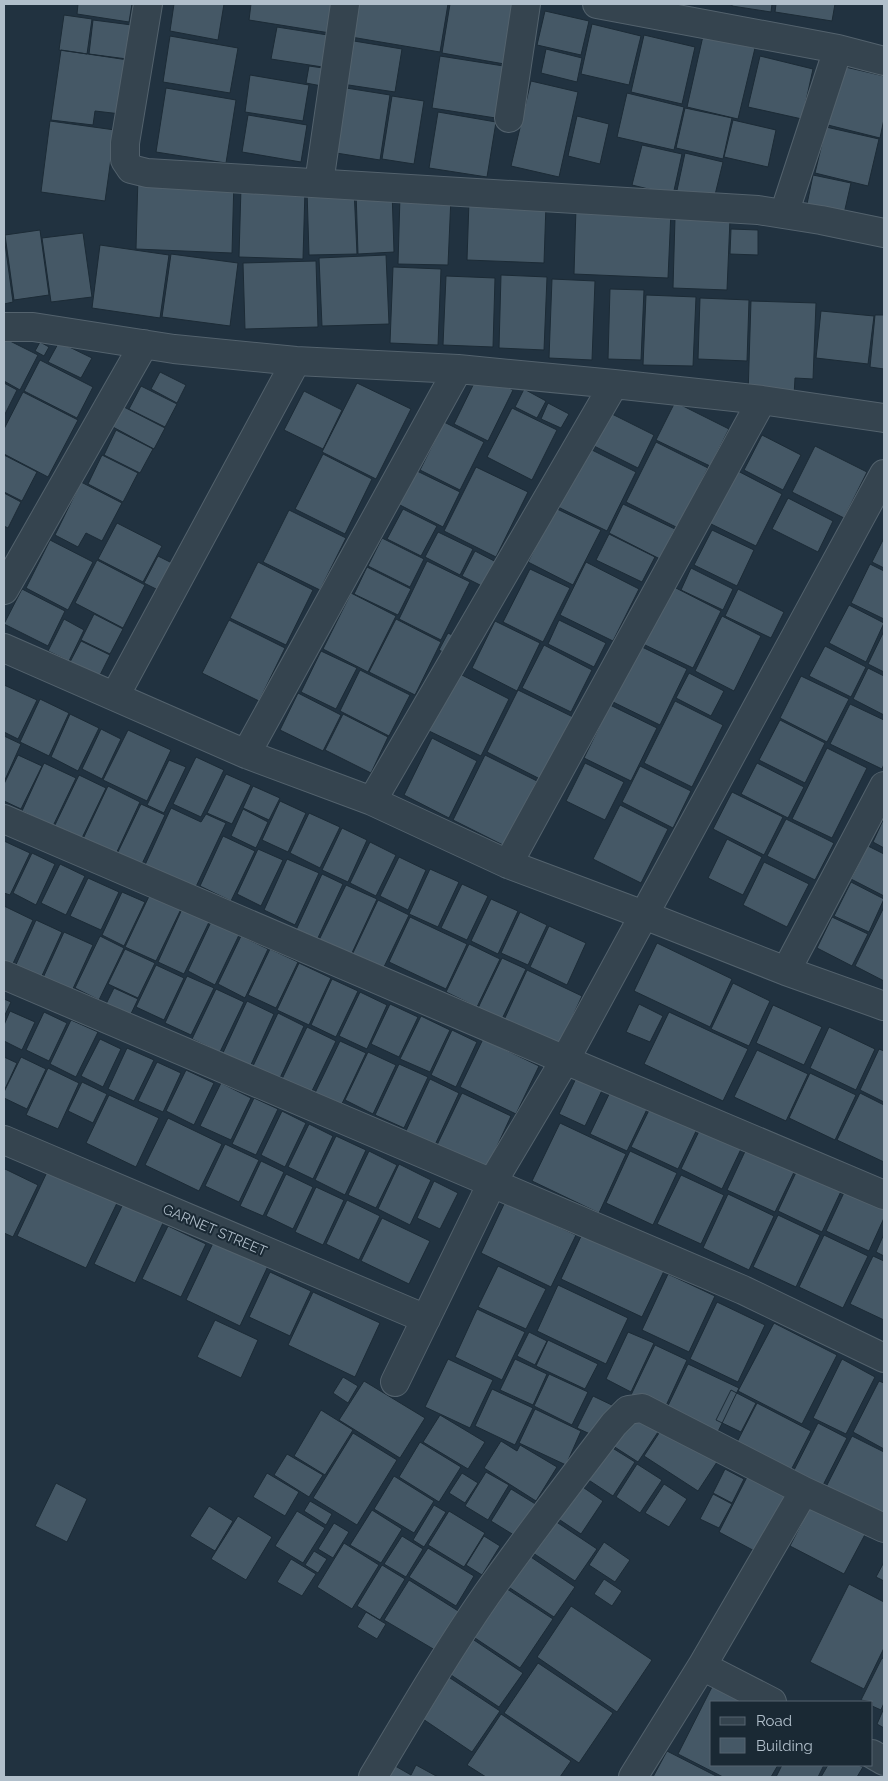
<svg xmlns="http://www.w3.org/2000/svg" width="888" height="1781" font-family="Raleway,sans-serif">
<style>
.building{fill:#455866;stroke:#1c2b36}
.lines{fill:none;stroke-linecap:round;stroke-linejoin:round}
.minor-casing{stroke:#53626d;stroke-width:30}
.minor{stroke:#35444f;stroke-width:28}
.labels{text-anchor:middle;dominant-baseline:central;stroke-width:4;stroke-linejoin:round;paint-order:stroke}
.street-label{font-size:14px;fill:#b1bfcb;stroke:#1a2934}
</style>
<rect width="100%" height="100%" fill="#213240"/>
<path class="building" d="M78,4H132L129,22L77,14Z
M174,4H224L218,40L170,31Z
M251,4H335L330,33L249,20Z
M356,4H448L440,52L351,37Z
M450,4H520L510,65L442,53Z
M732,4H772L771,12L732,6Z
M776,4H835L832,21L775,12Z
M545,11L589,21L581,55L537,45Z
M64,15L92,19L87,54L59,50Z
M93,20L132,25L127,59L89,54Z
M592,24L641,36L629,85L581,74Z
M277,27L334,36L329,68L271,59Z
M644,35L695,47L682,104L631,92Z
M170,36L238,48L230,93L163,82Z
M703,36L755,48L738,119L687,107Z
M348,40L402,49L395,92L342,84Z
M546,49L582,58L577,82L541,73Z
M61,50L128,60L121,114L95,111L93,125L51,120Z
M440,56L510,67L502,119L432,108Z
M760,56L813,69L802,119L748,107Z
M309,66L330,69L327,87L306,83Z
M841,66L884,76V119L880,138L828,125Z
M250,75L309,85L303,121L245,112Z
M531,81L578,92L559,177L511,166Z
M340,87L390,95L380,160L330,152Z
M166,88L236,100L226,163L156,152Z
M627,93L684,107L674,150L617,137Z
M392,96L424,101L414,164L382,159Z
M685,108L732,118L723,159L676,148Z
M438,112L496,122L487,177L429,168Z
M248,115L307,125L301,162L242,152Z
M577,116L609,124L600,164L568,156Z
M733,120L776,130L768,167L724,157Z
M50,121L115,130L105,201L41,192Z
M826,127L879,139L868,186L815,173Z
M642,145L682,154L673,195L632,185Z
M685,153L723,162L713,203L676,195Z
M813,175L851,183L843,218L806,209Z
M138,176L234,179L232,253L136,249Z
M241,187L305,190L303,259L239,257Z
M354,189L357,254L309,255L307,190Z
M392,190L394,252L358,254L356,191Z
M400,196L451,197L448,265L398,264Z
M469,201L546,204L544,263L467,260Z
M576,208L671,211L668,278L574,274Z
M675,218L730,219L727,290L673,288Z
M731,229L758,230V255L730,254Z
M40,230L49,295L14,300L5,235Z
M83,233L92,297L51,302L42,238Z
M4,236L13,302L4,304Z
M100,245L169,255L160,318L92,308Z
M171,254L238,263L230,326L162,317Z
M386,255L389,324L322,326L319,258Z
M316,261L318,327L245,329L243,263Z
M393,267L441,269L438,345L390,343Z
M501,275L547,277L544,350L499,348Z
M446,276L495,278L493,347L443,345Z
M552,279L595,281L592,360L549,358Z
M610,289L644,290L641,360L608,359Z
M646,295L696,297L693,366L643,365Z
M700,298L749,300L747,361L698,359Z
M751,301L816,303L813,379L795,378L794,396L748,395Z
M821,311L874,316L868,364L816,358Z
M875,315H884V369L870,367Z
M4,338L38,355L20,390L4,381Z
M40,342L49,347L44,356L35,351Z
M59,342L92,358L81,378L48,362Z
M40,360L93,387L77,418L24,391Z
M160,372L186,385L177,403L151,389Z
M479,373L513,390L488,441L454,424Z
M4,383L17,390L4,416Z
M357,383L411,409L376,479L322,452Z
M141,386L177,404L165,427L129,409Z
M524,389L546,401L537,418L515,407Z
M304,391L342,410L323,449L284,430Z
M23,392L78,420L48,477L4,454V429Z
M675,402L729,429L710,466L656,440Z
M548,403L569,414L561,428L541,419Z
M122,406L165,428L154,449L111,426Z
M512,408L557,430L532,480L487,457Z
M608,412L654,435L638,468L592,445Z
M444,422L484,442L460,490L420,470Z
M116,430L153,449L140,473L104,455Z
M762,435L801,455L783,490L744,470Z
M656,442L708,468L678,528L626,502Z
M815,446L867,472L844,518L792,492Z
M588,448L636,472L607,531L558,507Z
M323,454L372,479L345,534L295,509Z
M4,455L37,472L22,501L4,492Z
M102,455L138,473L123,502L88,484Z
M476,467L528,492L496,557L444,531Z
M734,469L782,494L756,546L707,522Z
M415,470L460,492L443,527L398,504Z
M81,482L122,503L102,541L86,533L78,547L55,535Z
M4,493L21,502L8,528L4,526Z
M788,498L833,521L818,552L772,529Z
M623,504L675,529L660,559L609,533Z
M555,508L601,530L573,585L528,562Z
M403,509L437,526L421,556L387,539Z
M289,510L346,538L320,590L263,562Z
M117,523L162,546L143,582L98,559Z
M712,530L754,550L737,586L694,565Z
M438,532L473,549L460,575L425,557Z
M609,534L655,557L642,582L596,560Z
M382,538L424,559L410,587L368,566Z
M884,538V568L872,562Z
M50,540L93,562L68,610L26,588Z
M475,551L500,564L488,589L462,576Z
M158,556L172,563L158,590L144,583Z
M97,560L145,585L123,628L75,603Z
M427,561L470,582L441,640L399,619Z
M258,562L313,590L286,645L230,618Z
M586,562L639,589L613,641L560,615Z
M870,564L884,571V619L851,603Z
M367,567L411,589L398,615L354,594Z
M691,568L733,589L723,610L681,590Z
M530,569L570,588L543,642L503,622Z
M672,586L721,611L693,668L643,644Z
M22,589L65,611L48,646L4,624Z
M738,589L784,612L771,638L725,616Z
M351,593L396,616L368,672L323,649Z
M849,605L884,623L866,662L829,643Z
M94,614L123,629L110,654L81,640Z
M722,616L761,636L734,691L695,671Z
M64,619L84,630L69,661L48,651Z
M396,619L441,642L415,695L369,672Z
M229,620L285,648L259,701L202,673Z
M559,620L606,643L594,667L548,644Z
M495,621L540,643L517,691L472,668Z
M884,631V672L868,664Z
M448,633L465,641L456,659L439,650Z
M81,641L110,655L99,677L70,662Z
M544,645L592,670L571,712L522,688Z
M638,645L687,669L660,725L611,701Z
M825,646L866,667L851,697L809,676Z
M321,651L357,668L336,709L301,692Z
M868,668L884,676V715L853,699Z
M360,670L410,695L389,736L340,711Z
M458,673L509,699L481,756L429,731Z
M689,673L724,691L711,716L676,698Z
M801,676L849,699L827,742L780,718Z
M4,685L37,700L18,739L4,732Z
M518,690L573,717L542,780L487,752Z
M298,693L341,715L323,751L280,730Z
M40,699L69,713L49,756L20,742Z
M675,701L723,725L692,787L644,763Z
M850,704L884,720V764L882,769L830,744Z
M610,705L657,728L631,781L584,758Z
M70,714L99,728L78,771L51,757Z
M343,714L388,737L371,773L325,750Z
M780,720L825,743L805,783L759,760Z
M101,729L121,739L102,779L82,769Z
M128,730L171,750L147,801L103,780Z
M4,736L21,744L4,782Z
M432,738L477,761L449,818L404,795Z
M827,748L867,768L832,838L792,819Z
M18,755L42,766L21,809L4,801V784Z
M485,755L537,781L505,846L453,820Z
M196,757L224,770L201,817L173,804Z
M169,760L186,767L164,813L147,805Z
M44,763L76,778L53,826L22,811Z
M585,763L624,782L605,820L566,801Z
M757,763L804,787L788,818L741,794Z
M640,766L691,791L673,828L622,802Z
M226,774L251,785L232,824L207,813Z
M79,775L106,788L81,840L54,827Z
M108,786L140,802L115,856L82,841Z
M253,786L280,798L269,820L243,808Z
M732,792L783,817L764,855L713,829Z
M280,801L306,813L288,852L262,840Z
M141,804L165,815L141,866L117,854Z
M620,805L668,829L641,883L593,859Z
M171,808L201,822L206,814L226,823L194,891L144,867Z
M243,809L268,822L256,848L231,836Z
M309,813L340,827L320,868L290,853Z
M884,818V848L873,842Z
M786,819L834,843L815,880L767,856Z
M342,828L367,840L348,882L322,870Z
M223,836L255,851L231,901L200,886Z
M727,839L762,857L743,895L708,878Z
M4,841L30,853L10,895L4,893Z
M370,842L396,855L376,896L350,883Z
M868,846L884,854V896L851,879Z
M258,849L283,860L261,906L237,894Z
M32,853L55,864L36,905L13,893Z
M399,857L426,870L408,910L380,896Z
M287,859L319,873L295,925L264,910Z
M764,862L809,884L787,927L743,905Z
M60,864L85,876L66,915L41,903Z
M430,869L459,882L438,927L409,914Z
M322,874L343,884L317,940L296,930Z
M88,878L119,892L101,930L70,916Z
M851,882L884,899L869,932L834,916Z
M462,884L488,896L467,940L441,928Z
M346,885L377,899L351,955L319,940Z
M122,892L145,902L124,946L102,935Z
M151,892L182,907L156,961L125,947Z
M491,899L518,911L498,954L471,941Z
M378,900L409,915L383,969L352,955Z
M4,906L33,920L10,970L4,967Z
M183,907L210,920L184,974L158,962Z
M884,907V981L855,966Z
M520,912L547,925L528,965L501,953Z
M410,917L467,944L446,989L389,962Z
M832,917L868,934L852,966L817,948Z
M36,920L62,932L40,980L14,969Z
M211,922L239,935L215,985L188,971Z
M549,926L586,943L567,985L530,967Z
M64,932L93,945L71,993L42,980Z
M100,936L124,948L99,1000L75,988Z
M241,936L268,949L245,998L218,984Z
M657,943L732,979L710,1027L634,991Z
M469,944L500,959L477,1007L446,992Z
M125,949L155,963L138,998L108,984Z
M270,949L298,962L276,1008L248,995Z
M502,958L526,969L502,1019L478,1008Z
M299,963L331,978L309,1025L277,1010Z
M156,965L184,978L164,1020L136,1007Z
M527,970L582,996L559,1046L504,1020Z
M187,976L214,988L191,1035L165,1023Z
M332,979L358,991L336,1037L311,1025Z
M733,983L770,1001L749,1046L711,1029Z
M114,988L138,999L130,1016L106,1004Z
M216,989L244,1002L220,1052L192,1039Z
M360,992L387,1005L367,1049L339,1036Z
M4,999L11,1002L4,1017Z
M247,1001L274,1014L249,1069L222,1055Z
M390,1004L418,1017L399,1057L371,1044Z
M639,1004L663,1016L650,1042L626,1032Z
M773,1005L822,1027L804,1065L756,1043Z
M10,1011L35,1022L22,1050L4,1041V1025Z
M44,1012L67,1023L49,1061L26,1050Z
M669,1012L748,1049L723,1101L644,1064Z
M278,1013L304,1026L280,1078L253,1066Z
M421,1016L450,1030L430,1072L400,1059Z
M71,1020L98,1032L76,1077L50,1064Z
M307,1027L336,1041L311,1093L282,1079Z
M829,1027L875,1049L856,1090L810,1068Z
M452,1030L477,1042L456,1087L431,1075Z
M100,1039L121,1049L103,1087L81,1076Z
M483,1039L539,1066L516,1114L460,1087Z
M340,1041L366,1053L340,1108L314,1095Z
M127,1048L154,1060L134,1101L108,1089Z
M879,1049L884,1051V1102L860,1090Z
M757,1050L808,1074L786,1121L734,1097Z
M368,1052L396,1065L373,1114L345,1100Z
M4,1057L17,1063L4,1091Z
M21,1057L46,1069L27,1109L4,1098V1092Z
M157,1062L181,1073L163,1112L138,1101Z
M399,1064L428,1077L404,1128L375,1115Z
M48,1068L79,1083L58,1129L26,1115Z
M186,1070L214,1083L194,1125L166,1111Z
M580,1070L606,1082L585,1126L559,1114Z
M810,1073L856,1095L835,1140L789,1118Z
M430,1079L459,1093L434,1147L405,1133Z
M82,1082L107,1094L93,1123L68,1111Z
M221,1083L251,1098L231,1140L200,1126Z
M612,1088L649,1105L627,1151L590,1134Z
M462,1093L511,1116L487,1168L437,1145Z
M860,1093L884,1105V1162L837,1140Z
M109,1095L159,1118L136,1167L86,1143Z
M254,1098L278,1109L256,1155L232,1144Z
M652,1104L698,1127L678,1169L631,1147Z
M282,1111L306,1123L285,1167L261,1155Z
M168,1118L222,1144L199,1191L145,1165Z
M560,1123L626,1154L599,1213L532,1181Z
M309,1124L333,1136L313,1179L288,1167Z
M701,1127L742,1147L722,1189L681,1169Z
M336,1136L366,1150L345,1195L315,1180Z
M225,1144L259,1160L239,1202L205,1186Z
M748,1145L796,1168L775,1212L727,1190Z
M369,1151L397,1165L376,1208L348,1195Z
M630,1151L677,1173L653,1225L606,1203Z
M261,1161L284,1172L263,1216L240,1206Z
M399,1164L431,1180L410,1225L378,1209Z
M799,1166L843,1187L822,1232L778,1211Z
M5,1169L38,1185L13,1237L4,1233V1172Z
M48,1170L117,1203L86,1268L17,1236Z
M286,1174L313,1187L293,1229L266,1216Z
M681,1175L724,1195L701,1244L657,1224Z
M434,1181L458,1193L440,1229L417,1218Z
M848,1184L884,1201V1218L869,1251L826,1231Z
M316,1187L344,1200L323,1245L295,1232Z
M728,1194L774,1216L749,1270L703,1248Z
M347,1200L380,1216L359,1260L326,1244Z
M505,1202L576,1235L551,1287L481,1253Z
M123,1204L163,1223L135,1283L94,1264Z
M778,1215L820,1235L796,1287L753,1267Z
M382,1218L430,1241L409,1284L361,1261Z
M168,1226L206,1244L181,1297L142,1279Z
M583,1232L664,1271L642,1317L561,1279Z
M884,1234V1256L876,1252Z
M824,1235L868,1256L843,1308L799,1287Z
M214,1241L268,1266L240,1326L186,1300Z
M873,1256L884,1261V1320L850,1304Z
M498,1266L546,1289L526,1329L478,1307Z
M270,1272L311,1291L290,1336L249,1317Z
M668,1274L715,1296L689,1352L642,1330Z
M558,1285L628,1318L606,1364L537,1331Z
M313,1292L380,1323L355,1377L288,1345Z
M717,1302L765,1325L738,1382L690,1359Z
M477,1309L525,1332L502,1380L455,1357Z
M215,1320L258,1340L241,1378L197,1357Z
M774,1323L837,1355L802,1424L738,1391Z
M529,1332L547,1341L535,1365L517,1356Z
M628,1332L654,1343L631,1392L606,1379Z
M548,1340L598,1364L585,1389L536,1366Z
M655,1345L687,1360L664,1410L631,1395Z
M448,1359L493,1380L470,1428L425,1407Z
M515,1359L547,1374L533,1405L500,1390Z
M842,1359L875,1377L846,1434L813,1418Z
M688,1364L739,1388L714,1440L663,1416Z
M549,1374L588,1392L572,1425L534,1406Z
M343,1377L358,1386L348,1403L333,1393Z
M364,1381L425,1418L400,1458L339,1420Z
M879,1381L884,1383V1449L853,1432Z
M492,1389L533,1408L515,1445L475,1426Z
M731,1390L756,1403L741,1432L716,1420Z
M593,1396L616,1407L601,1439L577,1428Z
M757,1403L811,1431L787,1478L733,1450Z
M535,1409L581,1431L566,1465L519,1443Z
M321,1410L353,1430L325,1475L294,1456Z
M632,1411L660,1429L638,1462L610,1444Z
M440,1415L485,1442L468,1469L423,1442Z
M818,1423L847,1438L819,1493L790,1478Z
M663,1427L717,1462L698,1491L644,1456Z
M353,1433L397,1460L357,1525L313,1498Z
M852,1436L884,1452V1516L826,1487Z
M501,1441L517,1451L520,1445L557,1467L536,1501L484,1468Z
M420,1442L461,1467L439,1502L399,1477Z
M606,1444L635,1462L613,1496L584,1477Z
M287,1454L323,1475L309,1497L274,1475Z
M637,1464L662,1480L640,1513L616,1497Z
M725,1469L744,1479L732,1503L713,1493Z
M486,1472L509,1485L488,1520L465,1506Z
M267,1473L299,1492L285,1516L253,1497Z
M462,1473L478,1483L465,1503L449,1493Z
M748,1475L792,1498L762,1555L719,1532Z
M394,1476L434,1501L414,1533L374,1509Z
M574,1481L603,1501L581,1534L551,1514Z
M56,1483L87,1499L67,1542L35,1526Z
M664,1484L687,1499L669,1527L645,1513Z
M511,1489L542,1508L522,1540L491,1521Z
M713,1494L732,1504L719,1528L700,1519Z
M814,1499L869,1527L844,1574L790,1546Z
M310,1501L332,1514L326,1525L304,1511Z
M434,1505L446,1512L424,1547L413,1540Z
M209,1506L233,1521L215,1551L190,1536Z
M372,1510L402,1529L381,1563L350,1545Z
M297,1511L325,1528L303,1563L275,1546Z
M449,1511L485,1533L464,1567L428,1545Z
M238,1516L272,1537L246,1580L211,1559Z
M549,1517L597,1549L575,1581L527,1549Z
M334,1523L349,1532L333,1558L318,1549Z
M402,1536L423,1549L406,1577L384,1564Z
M484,1536L500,1546L482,1575L466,1565Z
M604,1542L630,1560L615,1582L589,1565Z
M344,1543L379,1565L352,1609L317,1587Z
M428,1548L474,1576L456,1606L409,1577Z
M314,1551L327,1559L318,1573L305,1565Z
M525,1553L575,1587L554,1617L504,1584Z
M291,1559L316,1574L302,1596L277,1582Z
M884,1562V1581L876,1577Z
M382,1565L405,1579L380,1620L357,1606Z
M604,1579L622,1591L612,1606L594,1594Z
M409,1580L463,1614L440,1653L384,1620Z
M849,1584L884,1602V1648L864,1689L810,1662Z
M501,1585L553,1619L520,1668L469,1634Z
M571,1606L652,1660L617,1712L537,1657Z
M366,1612L386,1624L377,1639L357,1627Z
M471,1638L523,1673L499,1707L448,1673Z
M882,1658L884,1659V1703L881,1710L872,1706V1702L861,1700Z
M538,1663L613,1713L579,1763L504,1713Z
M444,1674L500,1711L472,1752L417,1715Z
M713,1685L746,1702H712V1765H778L771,1777H723L678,1754Z
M884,1708V1728L877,1724Z
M501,1714L571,1761L560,1777H486L467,1765Z
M667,1751L718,1777H653Z
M390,1763L411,1775L416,1765L438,1777H383Z
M782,1765H824L818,1777H776Z
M828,1765H858L863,1767L857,1777H821Z"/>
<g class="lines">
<defs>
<path id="minor" d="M148,4L125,143V160L131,169L147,173L758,210L821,220L884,233
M597,4L838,49L884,61
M509,118L526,4
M319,183L345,4
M784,214L838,49
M4,327H33L174,349L296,361L458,369L614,384L762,400L884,418
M4,590L144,344
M4,648L246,754L372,801L508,864L644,915L786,971L884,1006
M115,696L296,361
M246,754L458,369
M372,801L614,384
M4,819L565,1060L884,1195
M508,864L762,400
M786,971L884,786
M4,975L743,1290L884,1358
M4,1140L426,1319
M395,1382L492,1183L565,1060L884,474
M772,1702L702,1666L804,1491L884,1528
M872,1754L884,1761
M373,1777C410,1715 446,1653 487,1594C528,1536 571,1480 614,1424L628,1410L642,1408L804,1491
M633,1777L702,1666"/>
</defs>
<use href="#minor" class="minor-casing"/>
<use href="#minor" class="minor"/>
</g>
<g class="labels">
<g class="street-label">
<text transform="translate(215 1230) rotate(23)">GARNET STREET</text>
</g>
</g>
<rect width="888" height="1781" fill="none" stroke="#b1bfcb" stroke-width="10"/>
<rect x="710" y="1701" width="162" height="65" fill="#1a2934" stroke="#566570"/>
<rect x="720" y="1717" width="25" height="8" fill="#35444f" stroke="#566570"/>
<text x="756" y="1726" font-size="15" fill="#b1bfcb">Road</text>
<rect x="720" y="1738" width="25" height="15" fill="#455866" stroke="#566570"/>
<text x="756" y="1751" font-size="15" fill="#b1bfcb">Building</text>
</svg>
